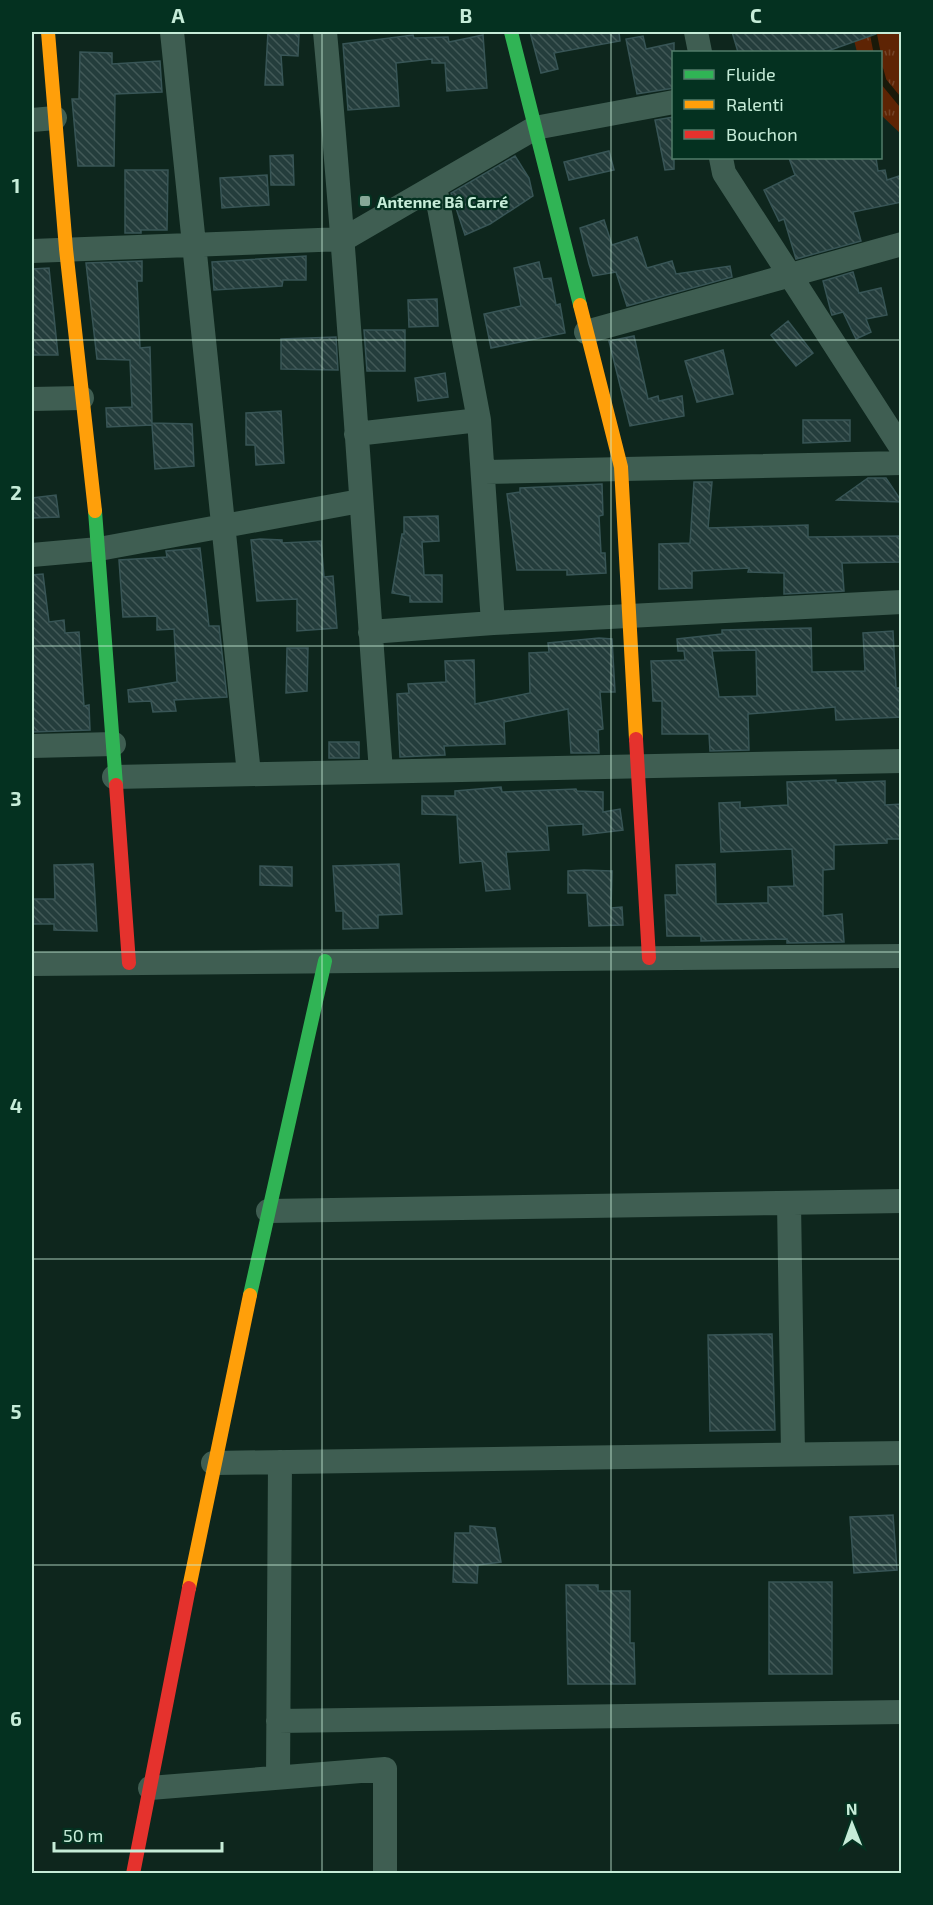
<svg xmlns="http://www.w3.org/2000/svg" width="933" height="1905" font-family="'Exo 2',sans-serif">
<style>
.grass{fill:url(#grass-tufts)}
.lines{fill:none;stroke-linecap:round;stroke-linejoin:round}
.stream{stroke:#191909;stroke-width:7}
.building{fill:url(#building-back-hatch);stroke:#385556;stroke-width:1.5;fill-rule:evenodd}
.street{stroke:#3f5e52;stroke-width:24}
.fast{stroke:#30b455;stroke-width:14}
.slow{stroke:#ff9f0a;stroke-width:14}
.jam{stroke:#e5322d;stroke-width:14}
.grid{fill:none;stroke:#c6ecd8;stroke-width:1.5;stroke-opacity:0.55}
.poi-dot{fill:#86a797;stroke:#043120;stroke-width:2}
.labels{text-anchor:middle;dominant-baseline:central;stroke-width:4.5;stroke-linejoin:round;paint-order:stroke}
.poi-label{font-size:16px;font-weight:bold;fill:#c6ecd8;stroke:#043120;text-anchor:start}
.neatline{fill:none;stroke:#c6ecd8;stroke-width:2}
.grid-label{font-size:20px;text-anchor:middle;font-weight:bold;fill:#c6ecd8}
</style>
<defs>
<pattern id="grass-tufts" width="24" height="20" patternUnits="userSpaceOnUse" patternTransform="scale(1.5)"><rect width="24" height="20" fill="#5e2404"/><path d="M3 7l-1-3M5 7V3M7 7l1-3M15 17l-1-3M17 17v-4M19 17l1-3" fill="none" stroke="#744428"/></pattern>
<pattern id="building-back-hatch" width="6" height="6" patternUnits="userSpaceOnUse" patternTransform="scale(1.5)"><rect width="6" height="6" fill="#243d3c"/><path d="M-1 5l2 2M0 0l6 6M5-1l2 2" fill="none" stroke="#425957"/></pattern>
</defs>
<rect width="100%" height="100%" fill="#0e261d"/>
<path class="grass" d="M852,32H901V134L881,115L880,52H857Z"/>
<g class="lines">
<path class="stream" d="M873,32L877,52
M880,70L883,81L902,104"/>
</g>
<path class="building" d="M268,32L299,34L298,56L281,55L283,85H265Z
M530,32H619L620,41L554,53L558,69L541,73Z
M732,32H876V34L825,52H738Z
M413,35L414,38L448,37L449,42L483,35L487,88L447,91L445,63H432V59L396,63L399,106L348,110L343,44Z
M643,36L646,49L674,43V88L637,94L626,39Z
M80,52L112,53V64L160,61L162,92L115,94L114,166H78L72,99H79Z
M674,117V169L665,170L655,120Z
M609,151L614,170L569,180L564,162Z
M293,155L294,185H271L270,156Z
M515,156L529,178L533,196L490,224L465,235L451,193Z
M789,158H876L878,171L885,170L887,180L902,175V202L853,212L861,241L796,259L784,219L779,221L764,190L795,175Z
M125,170H168L167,230H141V233H125Z
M267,175L269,205L222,208L220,178Z
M604,220L612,245L637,237L647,268L672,261L676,274L730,266L732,277L627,306L616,272L593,276L589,264L580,228Z
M306,256V280H283L282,286L214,290L212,262Z
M142,261V281H137L140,348L150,347L152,423L192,424L194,466L155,469L152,425L107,427L106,408L132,407L130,360L97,359L86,263Z
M539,262L543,279L551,278L556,305L560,304L565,333L491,348L484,314L521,306L514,268Z
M49,268L58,355H32V269Z
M853,272L859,293L881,288L887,315L866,319L871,332L856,339L843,312L832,315L831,312L823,281Z
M437,299L438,326L409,327L408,300Z
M788,321L813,353L796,366L771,335Z
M364,330H405V371H367Z
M634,336L648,399L658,396L659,401L682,396L684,416L630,426L609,341Z
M336,337L338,370L281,369V339Z
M723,350L733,394L697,402L685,361Z
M445,373L448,397L418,401L415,378Z
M281,411L284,463L256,465L255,445H246V413Z
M803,420H850V441L803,443Z
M868,478H886L902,502L837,500Z
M694,482H712L708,528L808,525V537L902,536V562L842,563L844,591L784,594V573L748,572L749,568L692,571V588L659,589V544L690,543Z
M602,484L603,515L599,516L601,553H605L606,573L567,575V570H517L507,494L520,492V488Z
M56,495L59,517L32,518V498Z
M438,516L439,541L422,542L424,575H442V602H410V596L392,593L402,534H404V517Z
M260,539L282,540V543L321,541L324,577L333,576L337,628L297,631V599L257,601L251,540Z
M200,548L209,626H219L227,697L174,700L176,711L153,712L151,701L129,702L128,690L177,682L174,629L157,630V616L123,617L119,560L167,557L166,551Z
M43,574L49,622L64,620L65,633L79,632L84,706L89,705L90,730L32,732V575Z
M811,628L812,672L865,671L863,633L893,631L896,688H902V717L836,720L835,707L748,714L749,750L710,751L709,734H662V701H653L651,661L685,660L684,651H678L677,639L722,634V630ZM756,650L757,696L719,697L712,651Z
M599,638L612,639L615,692H600L603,729L598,730L599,753H571L568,709L504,722L505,744L444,746L445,755L400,757L397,694L409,693L408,684L446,682L445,661L474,660L475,704L530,693L529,653L549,652L548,643Z
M287,648H308L307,691L286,693Z
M329,742H359V758H329Z
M836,780V783L885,781V805L902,804V839H887V843L834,845V869L823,870V916L842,914L844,942L787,943V939L701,941V936H667L665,895H677L676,865L715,864L716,904L768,903V887L794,886L792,849L721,852L719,803L740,802V808L788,805L787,782Z
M501,787L502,792L576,789L577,791L603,792V812L620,809L623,830L583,835V824L547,826L549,850L506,852L510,889L486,891L482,861L460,863L457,815L422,814V796H455V791Z
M93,864L97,931L54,930V924H32V899H55L54,865Z
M399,864L402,914L378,915V928L343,929V911H336L333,866Z
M260,866L292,867V886L260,885Z
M584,870L612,871L611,908L622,907L623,925L589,926L587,893H568V871Z
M772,1334L775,1430L710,1431L708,1335Z
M893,1515L897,1570L854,1573L850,1517Z
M470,1526L495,1528L501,1562L478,1565L477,1583L453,1582L455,1533H470Z
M769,1582H832V1674H769Z
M566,1585H598V1591H630V1643H634L635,1684H568Z"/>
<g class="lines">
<path class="street" d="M172,32L249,774
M325,32C348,278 362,525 381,771
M696,32L700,52
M32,120L55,118
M721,158L724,173L902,449
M435,186L479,420L493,623
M32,251L344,239L535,128L674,102
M586,332L902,244
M32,399L82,398
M356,434L479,420
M485,472L902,463
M32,555L99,549L360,501
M370,632L493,623L902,602
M32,746L114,744
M114,777L902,761
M32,964L902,956
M789,1203L793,1454
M268,1211L902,1201
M213,1463L902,1453
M278,1721L902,1712
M278,1777L280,1462
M150,1788L385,1769V1874"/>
<path class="fast" d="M511,32L580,305
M95,511L116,785
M250,1295L325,961"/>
<path class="slow" d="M48,32L66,249L95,511
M580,305L621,467L636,739
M189,1588L250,1295"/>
<path class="jam" d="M636,739L649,958
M116,785L129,963
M133,1874L189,1588"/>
</g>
<path class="grid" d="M322,32V1874M611,32V1874M32,340H902M32,646H902M32,952H902M32,1259H902M32,1565H902"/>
<rect class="poi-dot" x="359" y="195" width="12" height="12" rx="3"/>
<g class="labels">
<g class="poi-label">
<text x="377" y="201">Antenne Bâ Carré</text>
</g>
</g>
<rect width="933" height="1905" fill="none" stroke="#043120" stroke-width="66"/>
<rect x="672" y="51" width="210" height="108" fill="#043120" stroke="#527c6a" stroke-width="1.5"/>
<rect x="684" y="70" width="30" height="9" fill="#30b455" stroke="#527c6a" stroke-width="1.5"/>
<text x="726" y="81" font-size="18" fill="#c6ecd8">Fluide</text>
<rect x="684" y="100" width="30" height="9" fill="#ff9f0a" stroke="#527c6a" stroke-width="1.5"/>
<text x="726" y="111" font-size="18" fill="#c6ecd8">Ralenti</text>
<rect x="684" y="130" width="30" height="9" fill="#e5322d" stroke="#527c6a" stroke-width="1.5"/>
<text x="726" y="141" font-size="18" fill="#c6ecd8">Bouchon</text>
<g transform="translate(852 1824) rotate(359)" stroke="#043120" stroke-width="4.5" paint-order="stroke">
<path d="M0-4.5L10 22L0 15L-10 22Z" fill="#c6ecd8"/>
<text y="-9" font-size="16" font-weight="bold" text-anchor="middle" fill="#c6ecd8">N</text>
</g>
<path d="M54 1842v9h168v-9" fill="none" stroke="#c6ecd8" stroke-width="3"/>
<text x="63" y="1842" font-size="18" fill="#c6ecd8" stroke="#043120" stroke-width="4.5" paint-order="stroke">50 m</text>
<rect x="33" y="33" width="867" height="1839" class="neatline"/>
<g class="grid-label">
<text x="178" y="23">A</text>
<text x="466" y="23">B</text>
<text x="756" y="23">C</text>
<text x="16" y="193">1</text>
<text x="16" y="500">2</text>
<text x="16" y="806">3</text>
<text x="16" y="1113">4</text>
<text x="16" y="1419">5</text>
<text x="16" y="1726">6</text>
</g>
</svg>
